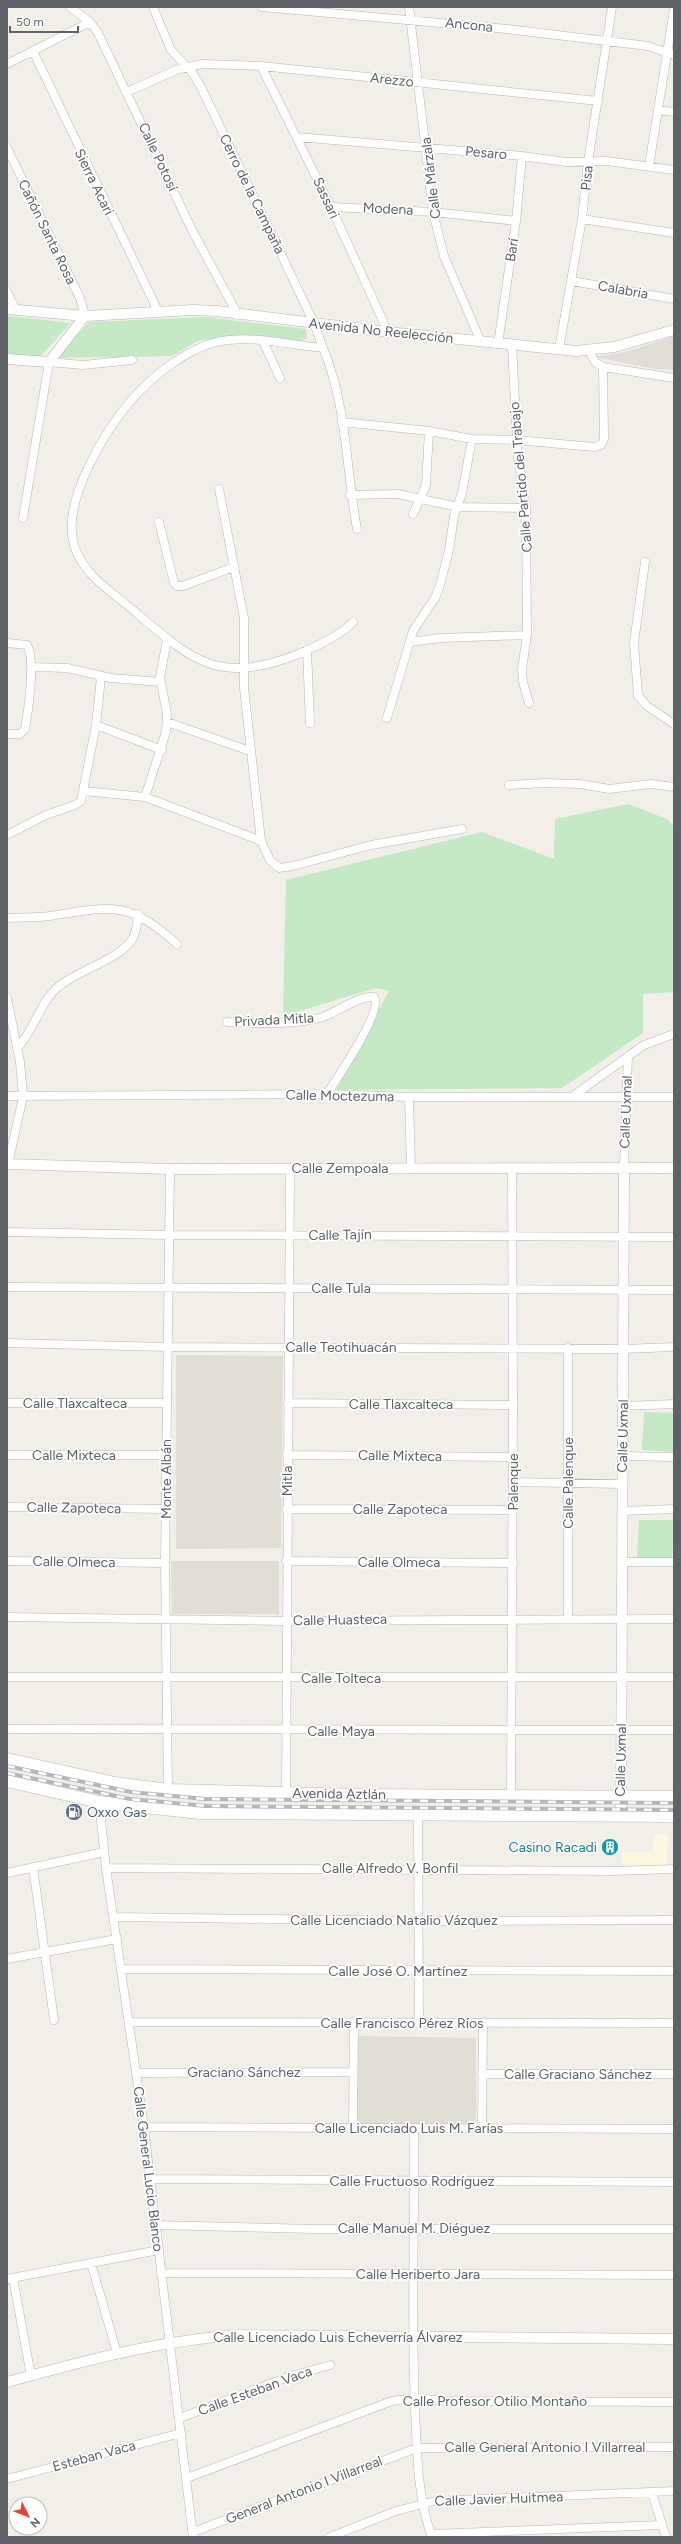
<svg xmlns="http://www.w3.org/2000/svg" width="681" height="2544" font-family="Figtree,sans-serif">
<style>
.commercial{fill:#fef7e0}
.education{fill:#e1ded6}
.green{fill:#c5e8c5}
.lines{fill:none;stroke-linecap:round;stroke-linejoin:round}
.minor-casing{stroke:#b5b8bc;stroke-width:9}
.tertiary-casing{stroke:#b5b8bc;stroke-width:11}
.secondary-casing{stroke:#b6babf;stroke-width:13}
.minor{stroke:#fff;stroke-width:8}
.tertiary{stroke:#fff;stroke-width:10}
.secondary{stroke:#fff;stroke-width:12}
.rail-casing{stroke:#b6b7b8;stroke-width:4}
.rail{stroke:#fff;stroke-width:2.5;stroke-dasharray:8;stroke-linecap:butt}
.labels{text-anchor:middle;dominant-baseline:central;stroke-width:3.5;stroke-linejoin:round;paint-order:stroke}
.street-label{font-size:14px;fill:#5f6368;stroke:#fff}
.service-label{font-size:14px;fill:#4e5e75;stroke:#fff;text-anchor:start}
.culture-label{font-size:14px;fill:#0d838f;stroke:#fff;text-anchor:end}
</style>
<rect width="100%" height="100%" fill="#f1efe8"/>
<path class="commercial" d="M654,1834H668L667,1867L622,1864V1852H653Z"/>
<path class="education" d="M674,336V370L656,369L594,357L629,351Z
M176,1355L283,1356L281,1548L176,1549Z
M171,1561H279V1614H172Z
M357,2036L476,2038V2125L357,2126Z"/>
<path class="green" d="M7,316L71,323L39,358L7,355Z
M205,317L306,329L307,338L298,343L230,336L198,341L172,356L57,358L89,322Z
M628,804L667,819L674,826V992L643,994V1033L562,1088L336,1090L389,991L376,988L283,1016L286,880L482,832L554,859L555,819Z
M644,1412L674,1413V1452L642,1450Z
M639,1520H674L672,1559L637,1558Z"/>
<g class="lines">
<defs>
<path id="minor" d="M70,7L90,22L98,33L192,230L238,315
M153,7L171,50L191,71L200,85L314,323L323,348C289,345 250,334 216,342C186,350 155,374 134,397C106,429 61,501 74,545C82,572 106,588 127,605C188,656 214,688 298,654C315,647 340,636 353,622
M262,7L507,29L648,46L674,55
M409,7L433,212L444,256L481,342
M33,51L158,311
M7,64L90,22
M261,66L331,207L388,332
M127,92L176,70L202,64L261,66L598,101
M658,110L674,112
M297,137L522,156L566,162L607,161L674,170
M7,148L80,298L85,316
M649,166L674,10
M331,207L433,212L516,221
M582,219L674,233
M572,281L674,299
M7,292L16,310
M263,341L280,378
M498,344L516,221L522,156
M512,346L518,457L526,508L527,635L522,669L523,682L529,703
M323,348C347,405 346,470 357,529
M559,349L582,219L588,162L612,7
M589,351L595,362L603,367L674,378
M342,422L429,431L472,439L517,440L594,447L601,445L604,439L603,367
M219,489L244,618V688L261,841
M350,495L398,494L458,507L526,508
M413,514L426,485L429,431
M23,518L49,362L83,365L132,360
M159,522L174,583L177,586H183L234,567
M645,562L634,643L638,696L647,706L674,724
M410,642L441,638L527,635
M7,643L27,645C36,658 28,713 25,729L20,734H7
M307,650L310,723
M31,667L67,668L111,678L160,682
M387,718L413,631L435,598L440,585L449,550L454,516L462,493L472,439
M167,722L250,751
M96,725L162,750
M509,785L545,783L580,784L609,789L651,784L674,787
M83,791L145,797L251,837L261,841L270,860L279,868L293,866L371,845L462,829
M145,797L166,732L167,714L160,677L167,640
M7,835L46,815L75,805L81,801L96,725L101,677
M7,918C21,917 36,918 50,916C111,906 128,900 177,944
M7,998L20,1062L23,1097L8,1164
M227,1022C258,1023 293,1026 323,1017C334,1013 363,994 374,997C384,1010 336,1080 327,1094
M17,1048C35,1030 39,1003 58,987C78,970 116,961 131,941C137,933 137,923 138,914
M7,1096L327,1094L409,1097H674
M573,1096L644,1045L674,1034
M409,1097L411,1168
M624,1167L628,1056
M7,1232L169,1235L674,1237
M7,1287L674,1290
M7,1343L168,1347L623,1349L674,1347
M7,1403H166
M288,1403L513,1405
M623,1406L674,1404
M7,1455H166
M287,1455L512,1457
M623,1456L674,1457
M513,1482L622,1484
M7,1507L166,1509
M287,1509L513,1510
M622,1511L674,1509
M7,1561L165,1563
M286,1561L513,1563
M623,1562H674
M7,1617L286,1621L674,1619
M568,1618V1348
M7,1677H674
M7,1729L674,1730
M168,1790L165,1563L170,1169
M286,1793L290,1169
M511,1797L513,1405L512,1168
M99,1802L106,1868L144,2127L193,2537
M418,1815L419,2024
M33,1867L54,2020
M106,1868L614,1871L674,1869
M7,1873L104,1852
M113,1917L417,1921L674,1920
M7,1959L117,1939
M122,1969L674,1971
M129,2022L674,2023
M136,2073L353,2072
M482,2074H674
M144,2127L674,2129
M353,2128L354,2023
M482,2128L483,2024
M414,2129C415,2222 411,2316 415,2408C417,2452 417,2496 432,2537
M150,2179L674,2182
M155,2225L313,2229H674
M91,2263L117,2353
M161,2273L674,2275
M13,2278L31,2376
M7,2279L159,2250
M180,2418L288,2377L330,2365
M187,2478L392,2401L415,2398L447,2401L674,2402
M7,2479L181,2433
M652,2493L666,2537
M193,2532L417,2448L674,2447
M431,2534L662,2525
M330,2537L396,2511L435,2501L674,2491"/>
<path id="tertiary" d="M7,309L85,316L193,310L217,311L388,332L576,351L614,347L674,330
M7,359L49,362L85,316
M7,1164L170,1169L674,1168
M621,1815L624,1167
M7,2382C84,2361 160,2340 240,2335L674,2339"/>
<path id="secondary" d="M7,1759L115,1783L168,1790L363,1795L674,1797
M7,1781L99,1802L200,1813L674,1816"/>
</defs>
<use href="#minor" class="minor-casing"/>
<use href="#tertiary" class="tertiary-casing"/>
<use href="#secondary" class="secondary-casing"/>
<use href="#minor" class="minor"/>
<use href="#tertiary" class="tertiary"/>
<use href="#secondary" class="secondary"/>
<defs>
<path id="rail" d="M7,1766L131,1792L205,1799L674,1803
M7,1773L130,1799L206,1806L674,1810"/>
</defs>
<use href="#rail" class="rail-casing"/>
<use href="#rail" class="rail"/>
</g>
<defs>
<symbol id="fuel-disc" viewBox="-11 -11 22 22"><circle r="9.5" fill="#5c6f8a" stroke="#fff"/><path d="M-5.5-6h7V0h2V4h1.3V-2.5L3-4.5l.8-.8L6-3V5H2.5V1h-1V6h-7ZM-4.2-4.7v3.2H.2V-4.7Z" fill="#fff"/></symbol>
<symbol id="building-disc" viewBox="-11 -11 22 22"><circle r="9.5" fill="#0f9aa8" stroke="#fff"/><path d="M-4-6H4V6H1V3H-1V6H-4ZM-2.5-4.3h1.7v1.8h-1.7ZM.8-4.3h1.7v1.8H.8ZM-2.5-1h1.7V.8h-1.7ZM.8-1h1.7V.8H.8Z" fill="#fff"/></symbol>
</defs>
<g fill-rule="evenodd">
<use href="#fuel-disc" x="64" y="1802" width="20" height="20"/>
<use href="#building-disc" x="600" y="1837" width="20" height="20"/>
</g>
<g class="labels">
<g class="street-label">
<text transform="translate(469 25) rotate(6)">Ancona</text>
<text transform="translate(392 80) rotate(6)">Arezzo</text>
<text transform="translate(486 153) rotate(5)">Pesaro</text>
<text transform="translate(158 157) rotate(65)">Calle Potosí</text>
<text transform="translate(431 178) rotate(-97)">Calle Márzala</text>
<text transform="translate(587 178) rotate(-84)">Pisa</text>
<text transform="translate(94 182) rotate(64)">Sierra Acari</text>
<text transform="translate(252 194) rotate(64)">Cerro de la Campaña</text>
<text transform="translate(326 198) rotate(65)">Sassari</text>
<text transform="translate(388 209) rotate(3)">Modena</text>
<text transform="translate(47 232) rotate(64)">Cañón Santa Rosa</text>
<text transform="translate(512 250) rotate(-82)">Barí</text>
<text transform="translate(623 290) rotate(10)">Calabria</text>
<text transform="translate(381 331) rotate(6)">Avenida No Reelección</text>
<text transform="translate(521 477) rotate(-95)">Calle Partido del Trabajo</text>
<text transform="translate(274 1020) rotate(-3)">Privada Mitla</text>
<text transform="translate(340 1096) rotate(1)">Calle Moctezuma</text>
<text transform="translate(626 1112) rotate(-88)">Calle Uxmal</text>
<text x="340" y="1168">Calle Zempoala</text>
<text transform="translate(340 1235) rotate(-1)">Calle Tajín</text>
<text x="341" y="1288">Calle Tula</text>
<text x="341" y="1347">Calle Teotihuacán</text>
<text x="75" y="1403">Calle Tlaxcalteca</text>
<text x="401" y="1404">Calle Tlaxcalteca</text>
<text transform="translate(623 1436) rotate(-89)">Calle Uxmal</text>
<text x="74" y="1455">Calle Mixteca</text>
<text transform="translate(400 1456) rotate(1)">Calle Mixteca</text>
<text transform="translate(166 1479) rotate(-90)">Monte Albán</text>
<text transform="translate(287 1481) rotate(-90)">Mitla</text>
<text transform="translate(513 1482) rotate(-90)">Palenque</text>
<text transform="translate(568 1483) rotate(-90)">Calle Palenque</text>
<text transform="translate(74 1508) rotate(1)">Calle Zapoteca</text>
<text x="400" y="1509">Calle Zapoteca</text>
<text transform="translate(74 1562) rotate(1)">Calle Olmeca</text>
<text x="399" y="1562">Calle Olmeca</text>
<text transform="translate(340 1620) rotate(-1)">Calle Huasteca</text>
<text x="341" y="1678">Calle Tolteca</text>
<text x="341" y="1731">Calle Maya</text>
<text transform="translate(621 1760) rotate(-89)">Calle Uxmal</text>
<text transform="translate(339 1794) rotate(1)">Avenida Aztlán</text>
<text x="390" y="1868">Calle Alfredo V. Bonfil</text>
<text x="394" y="1920">Calle Licenciado Natalio Vázquez</text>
<text x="398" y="1971">Calle José O. Martínez</text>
<text x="402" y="2023">Calle Francisco Pérez Ríos</text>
<text x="244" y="2072">Graciano Sánchez</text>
<text x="578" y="2074">Calle Graciano Sánchez</text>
<text x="409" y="2128">Calle Licenciado Luis M. Farías</text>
<text transform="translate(148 2169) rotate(83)">Calle General Lucio Blanco</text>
<text x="412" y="2181">Calle Fructuoso Rodríguez</text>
<text x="414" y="2228">Calle Manuel M. Diéguez</text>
<text x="418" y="2274">Calle Heriberto Jara</text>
<text x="338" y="2337">Calle Licenciado Luis Echeverría Álvarez</text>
<text transform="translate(255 2391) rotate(-20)">Calle Esteban Vaca</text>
<text x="495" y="2401">Calle Profesor Otilio Montaño</text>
<text x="545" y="2447">Calle General Antonio I Villarreal</text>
<text transform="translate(94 2456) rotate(-15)">Esteban Vaca</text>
<text transform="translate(304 2490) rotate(-21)">General Antonio I Villarreal</text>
<text transform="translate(499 2499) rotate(-2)">Calle Javier Huitmea</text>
</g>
<g class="service-label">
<text x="87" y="1812">Oxxo Gas</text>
</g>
<g class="culture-label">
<text x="597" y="1847">Casino Racadi</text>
</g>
</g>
<rect width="681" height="2544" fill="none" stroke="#5f6368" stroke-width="16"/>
<g transform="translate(28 2516) rotate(133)"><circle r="19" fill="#ffffff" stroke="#bfc1c3"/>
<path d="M0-3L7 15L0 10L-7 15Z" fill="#ea4335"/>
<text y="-6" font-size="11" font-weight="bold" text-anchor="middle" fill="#5f6368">N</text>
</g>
<path d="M10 26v6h68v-6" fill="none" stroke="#5f6368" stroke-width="2"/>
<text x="16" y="26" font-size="12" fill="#5f6368" stroke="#ffffff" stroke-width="3" paint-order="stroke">50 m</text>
</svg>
